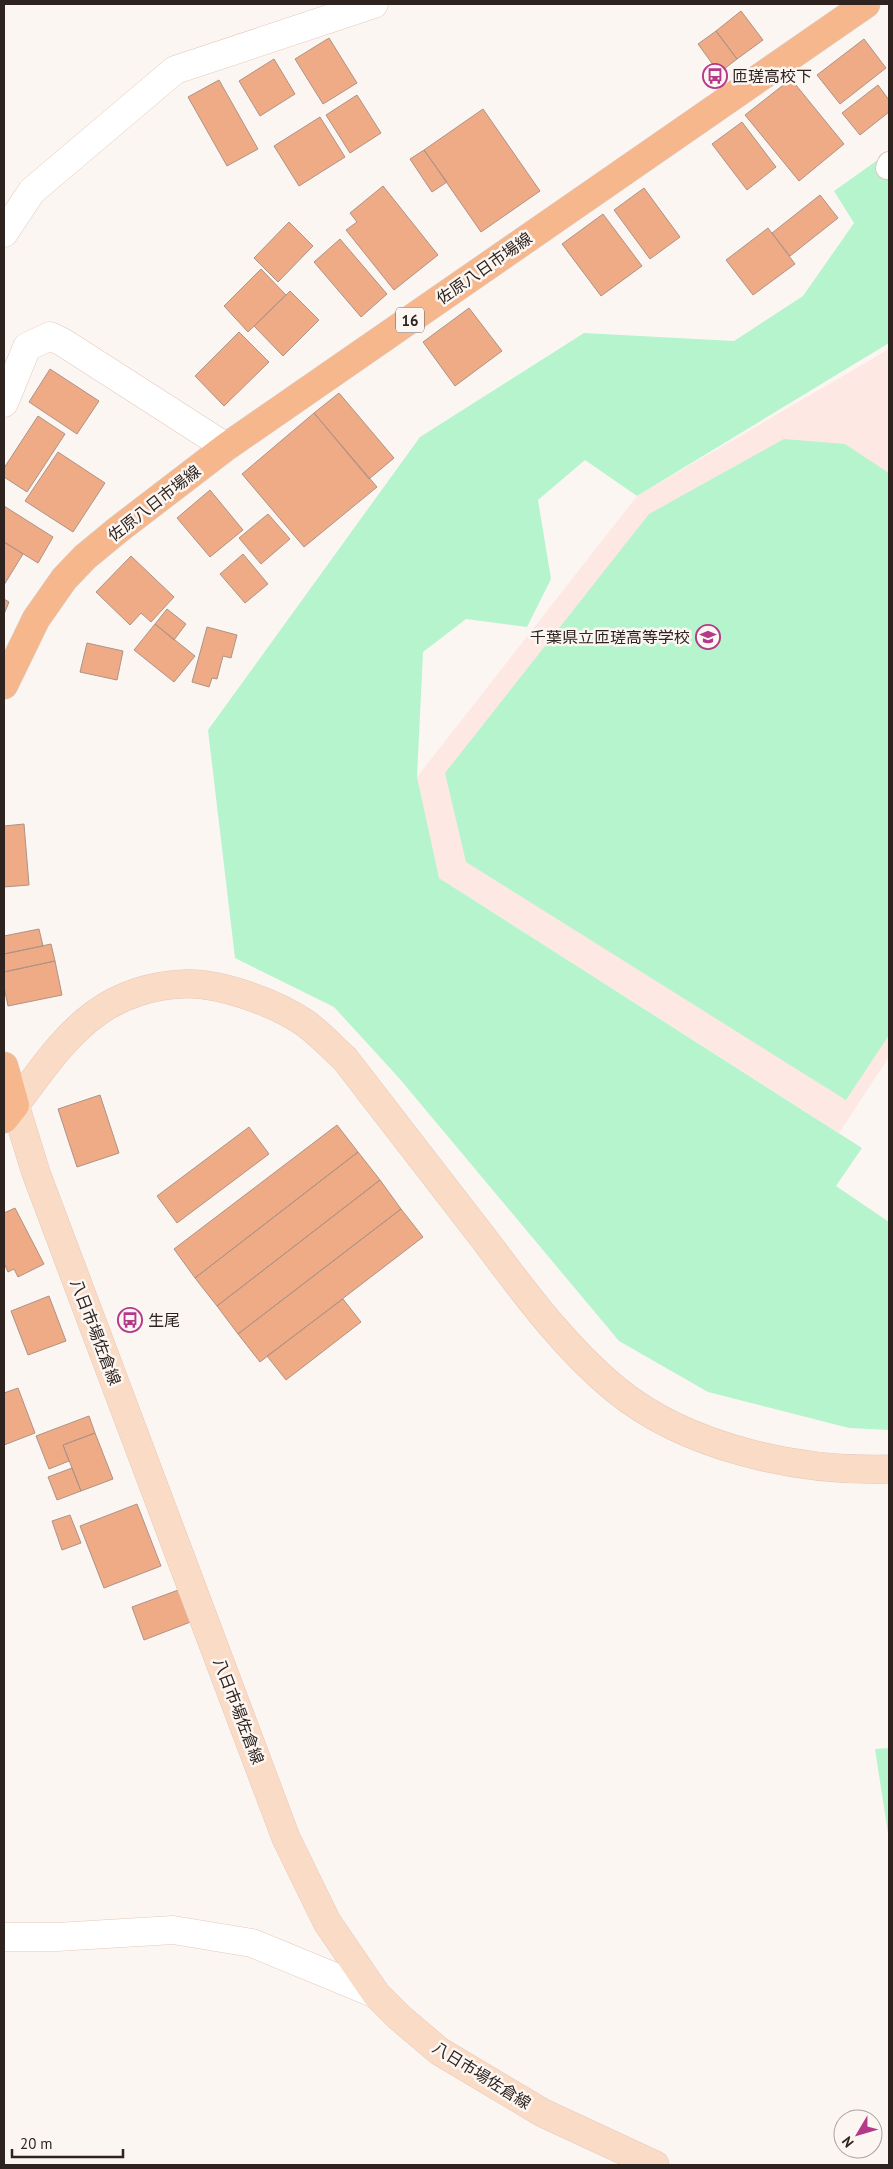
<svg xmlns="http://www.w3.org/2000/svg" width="893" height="2169" font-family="'PT Sans','Noto Sans JP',sans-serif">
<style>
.education{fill:#fde8e3}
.green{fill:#b6f4cd}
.building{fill:#efaa86;stroke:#ae9386}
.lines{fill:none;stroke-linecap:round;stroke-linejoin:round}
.lane-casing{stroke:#e4c8ba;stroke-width:24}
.street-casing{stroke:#e4c8ba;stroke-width:29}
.secondary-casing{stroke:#e4c8ba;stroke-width:29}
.primary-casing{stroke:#d5d3d2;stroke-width:29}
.lane{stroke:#fff;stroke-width:22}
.street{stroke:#fff;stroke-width:28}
.secondary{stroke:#fadbc6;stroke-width:28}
.primary{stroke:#f6b78d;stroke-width:28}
.labels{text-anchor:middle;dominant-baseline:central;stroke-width:5;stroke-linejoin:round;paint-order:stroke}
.shield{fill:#fcf6f3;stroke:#6c625e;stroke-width:1}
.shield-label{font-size:15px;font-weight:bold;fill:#2e231e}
.poi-label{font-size:16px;fill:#2e231e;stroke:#fcf6f3;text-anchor:start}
.street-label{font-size:16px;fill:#2e231e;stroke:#fcf6f3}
</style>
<rect width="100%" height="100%" fill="#fcf6f3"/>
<path class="education" d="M889,349V1057L839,1133L438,877L417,777L637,496Z"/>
<path class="green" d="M889,152V343L637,496L585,460L538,500L551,579L527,627L466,619L423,652L417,777L439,878L862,1148L836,1186L889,1222V1430L849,1428L708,1392L619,1341L399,1078L334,1007L235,958L208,730L420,437L584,333L734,341L803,296L854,223L834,191Z
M784,439L845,444L889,473V1035L846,1100L466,862L445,773L649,514Z
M889,1748V1840L875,1749Z"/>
<path class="building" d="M741,11L763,40L737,59L716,31Z
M716,31L737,59L719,73L698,44Z
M329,38L357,83L323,104L295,59Z
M864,39L886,68L840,104L817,75Z
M274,59L295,94L260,116L239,81Z
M791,79L844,144L799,181L745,115Z
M219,80L258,149L227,166L188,97Z
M878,85L889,100V112L860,135L842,113Z
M357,95L381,133L350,153L326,115Z
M483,109L540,191L481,232L424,150Z
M320,117L345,157L299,186L274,146Z
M742,122L776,167L747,190L712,144Z
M424,150L447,182L432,192L410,159Z
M383,186L438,255L394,290L346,230L357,222L350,213Z
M644,188L680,237L650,259L614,210Z
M820,195L838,218L790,256L772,233Z
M603,214L642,266L601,296L562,244Z
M289,222L313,246L278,282L254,258Z
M768,228L795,264L753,295L726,260Z
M340,239L387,294L361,317L314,262Z
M261,269L286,295L248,332L224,306Z
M290,291L319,320L283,356L254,326Z
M469,308L502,351L455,386L423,342Z
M239,332L269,362L224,406L195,376Z
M50,369L99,401L77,434L29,402Z
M339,393L394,458L369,479L314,413Z
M314,413L377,487L304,547L242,474Z
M38,416L65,434L27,492L4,477V468Z
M58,452L105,483L73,532L25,501Z
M210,490L243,530L210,557L177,518Z
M4,506L53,537L38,563L4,542Z
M268,514L290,539L261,564L239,538Z
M4,542L23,554L4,585Z
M243,554L268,584L245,603L220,574Z
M131,556L174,597L151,622L141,613L130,625L96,592Z
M4,599L9,602L4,614Z
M167,609L186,624L174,640L155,624Z
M155,624L195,656L174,682L134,650Z
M207,627L237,635L231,658L223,656L217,679L212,678L209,687L192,682Z
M87,643L123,651L117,680L80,672Z
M24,824L29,885L4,887V826Z
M39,929L43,946L4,954V936Z
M51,944L55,961L4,972V954Z
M55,961L62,995L8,1006L4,987V972Z
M100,1095L119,1153L77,1167L58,1109Z
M337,1125L358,1152L195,1278L174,1249Z
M249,1127L269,1154L177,1223L157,1196Z
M358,1152L380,1180L217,1306L195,1278Z
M380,1180L401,1209L238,1334L217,1306Z
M15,1208L44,1264L18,1277L14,1269L8,1272L4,1263V1213Z
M401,1209L423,1237L260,1362L238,1334Z
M49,1296L66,1341L28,1355L11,1311Z
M343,1299L361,1322L286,1380L267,1356Z
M18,1388L35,1433L4,1445V1393Z
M89,1416L95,1433L63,1445L69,1461L49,1469L36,1436Z
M95,1433L113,1479L81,1491L63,1445Z
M72,1468L81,1491L57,1500L48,1477Z
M137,1504L161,1566L104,1588L80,1526Z
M70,1515L81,1543L62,1550L52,1521Z
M181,1589L193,1621L144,1640L132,1607Z"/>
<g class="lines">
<defs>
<path id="lane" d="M887,168L889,163"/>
<path id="street" d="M4,233L32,191L175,70L374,4
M4,403L27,347L50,336L64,343L226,447
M4,1937H57L173,1930L252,1943L376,1994"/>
<path id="secondary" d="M655,2165L543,2113L439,2051L399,2017L376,1994L327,1922L286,1838L36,1173L15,1105C40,1073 62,1038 95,1014C120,995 153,985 183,984C219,982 276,1003 305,1023C319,1033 332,1047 345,1059C390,1117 435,1176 481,1235C522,1289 562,1345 615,1389C687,1448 798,1472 889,1469"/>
<path id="primary" d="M4,685L36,619L64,579L85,557L119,529L226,447L866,4
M4,1066L15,1105L4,1119"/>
</defs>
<use href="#lane" class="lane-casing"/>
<use href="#street" class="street-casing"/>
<use href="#secondary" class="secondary-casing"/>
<use href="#primary" class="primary-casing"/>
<use href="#lane" class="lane"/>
<use href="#street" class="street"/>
<use href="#secondary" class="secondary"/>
<use href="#primary" class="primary"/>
</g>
<defs>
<symbol id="bus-ring" viewBox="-11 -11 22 22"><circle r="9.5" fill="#fcf6f3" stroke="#b53989" stroke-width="1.5"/><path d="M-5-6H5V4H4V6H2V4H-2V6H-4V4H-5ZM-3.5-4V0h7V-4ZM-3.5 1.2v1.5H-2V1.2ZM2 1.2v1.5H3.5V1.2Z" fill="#b53989"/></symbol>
<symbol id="school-ring" viewBox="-11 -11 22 22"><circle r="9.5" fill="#fcf6f3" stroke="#b53989" stroke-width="1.5"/><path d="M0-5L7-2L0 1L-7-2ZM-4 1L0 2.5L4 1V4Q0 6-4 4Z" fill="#b53989"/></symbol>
</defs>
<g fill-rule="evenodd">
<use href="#bus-ring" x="701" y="62" width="28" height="28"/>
<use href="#school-ring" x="694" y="623" width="28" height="28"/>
<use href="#bus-ring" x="116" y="1306" width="28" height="28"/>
</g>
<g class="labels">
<rect class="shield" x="396" y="307.5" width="28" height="25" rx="4"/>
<g class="shield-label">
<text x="410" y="320">16</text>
</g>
<g class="poi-label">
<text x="732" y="76">匝瑳高校下</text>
<text x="690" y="637" text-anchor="end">千葉県立匝瑳高等学校</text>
<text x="148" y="1320">生尾</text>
</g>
<g class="street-label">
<text transform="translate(484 268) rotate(-35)">佐原八日市場線</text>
<text transform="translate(154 503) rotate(-38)">佐原八日市場線</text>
<text transform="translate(96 1332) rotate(69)">八日市場佐倉線</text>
<text transform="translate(239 1711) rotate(69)">八日市場佐倉線</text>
<text transform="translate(482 2075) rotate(32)">八日市場佐倉線</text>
</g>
</g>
<rect width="893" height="2169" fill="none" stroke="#2e231e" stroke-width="10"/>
<g transform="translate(858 2134) rotate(232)"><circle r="24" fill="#fcf6f3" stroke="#aaa29e"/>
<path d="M0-4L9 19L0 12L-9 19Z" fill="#b53989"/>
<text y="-8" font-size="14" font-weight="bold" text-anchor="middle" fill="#2e231e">N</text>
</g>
<path d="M12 2149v8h111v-8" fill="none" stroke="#2e231e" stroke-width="2.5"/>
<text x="20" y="2149" font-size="15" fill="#2e231e" stroke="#fcf6f3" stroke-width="4" paint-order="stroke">20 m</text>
</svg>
